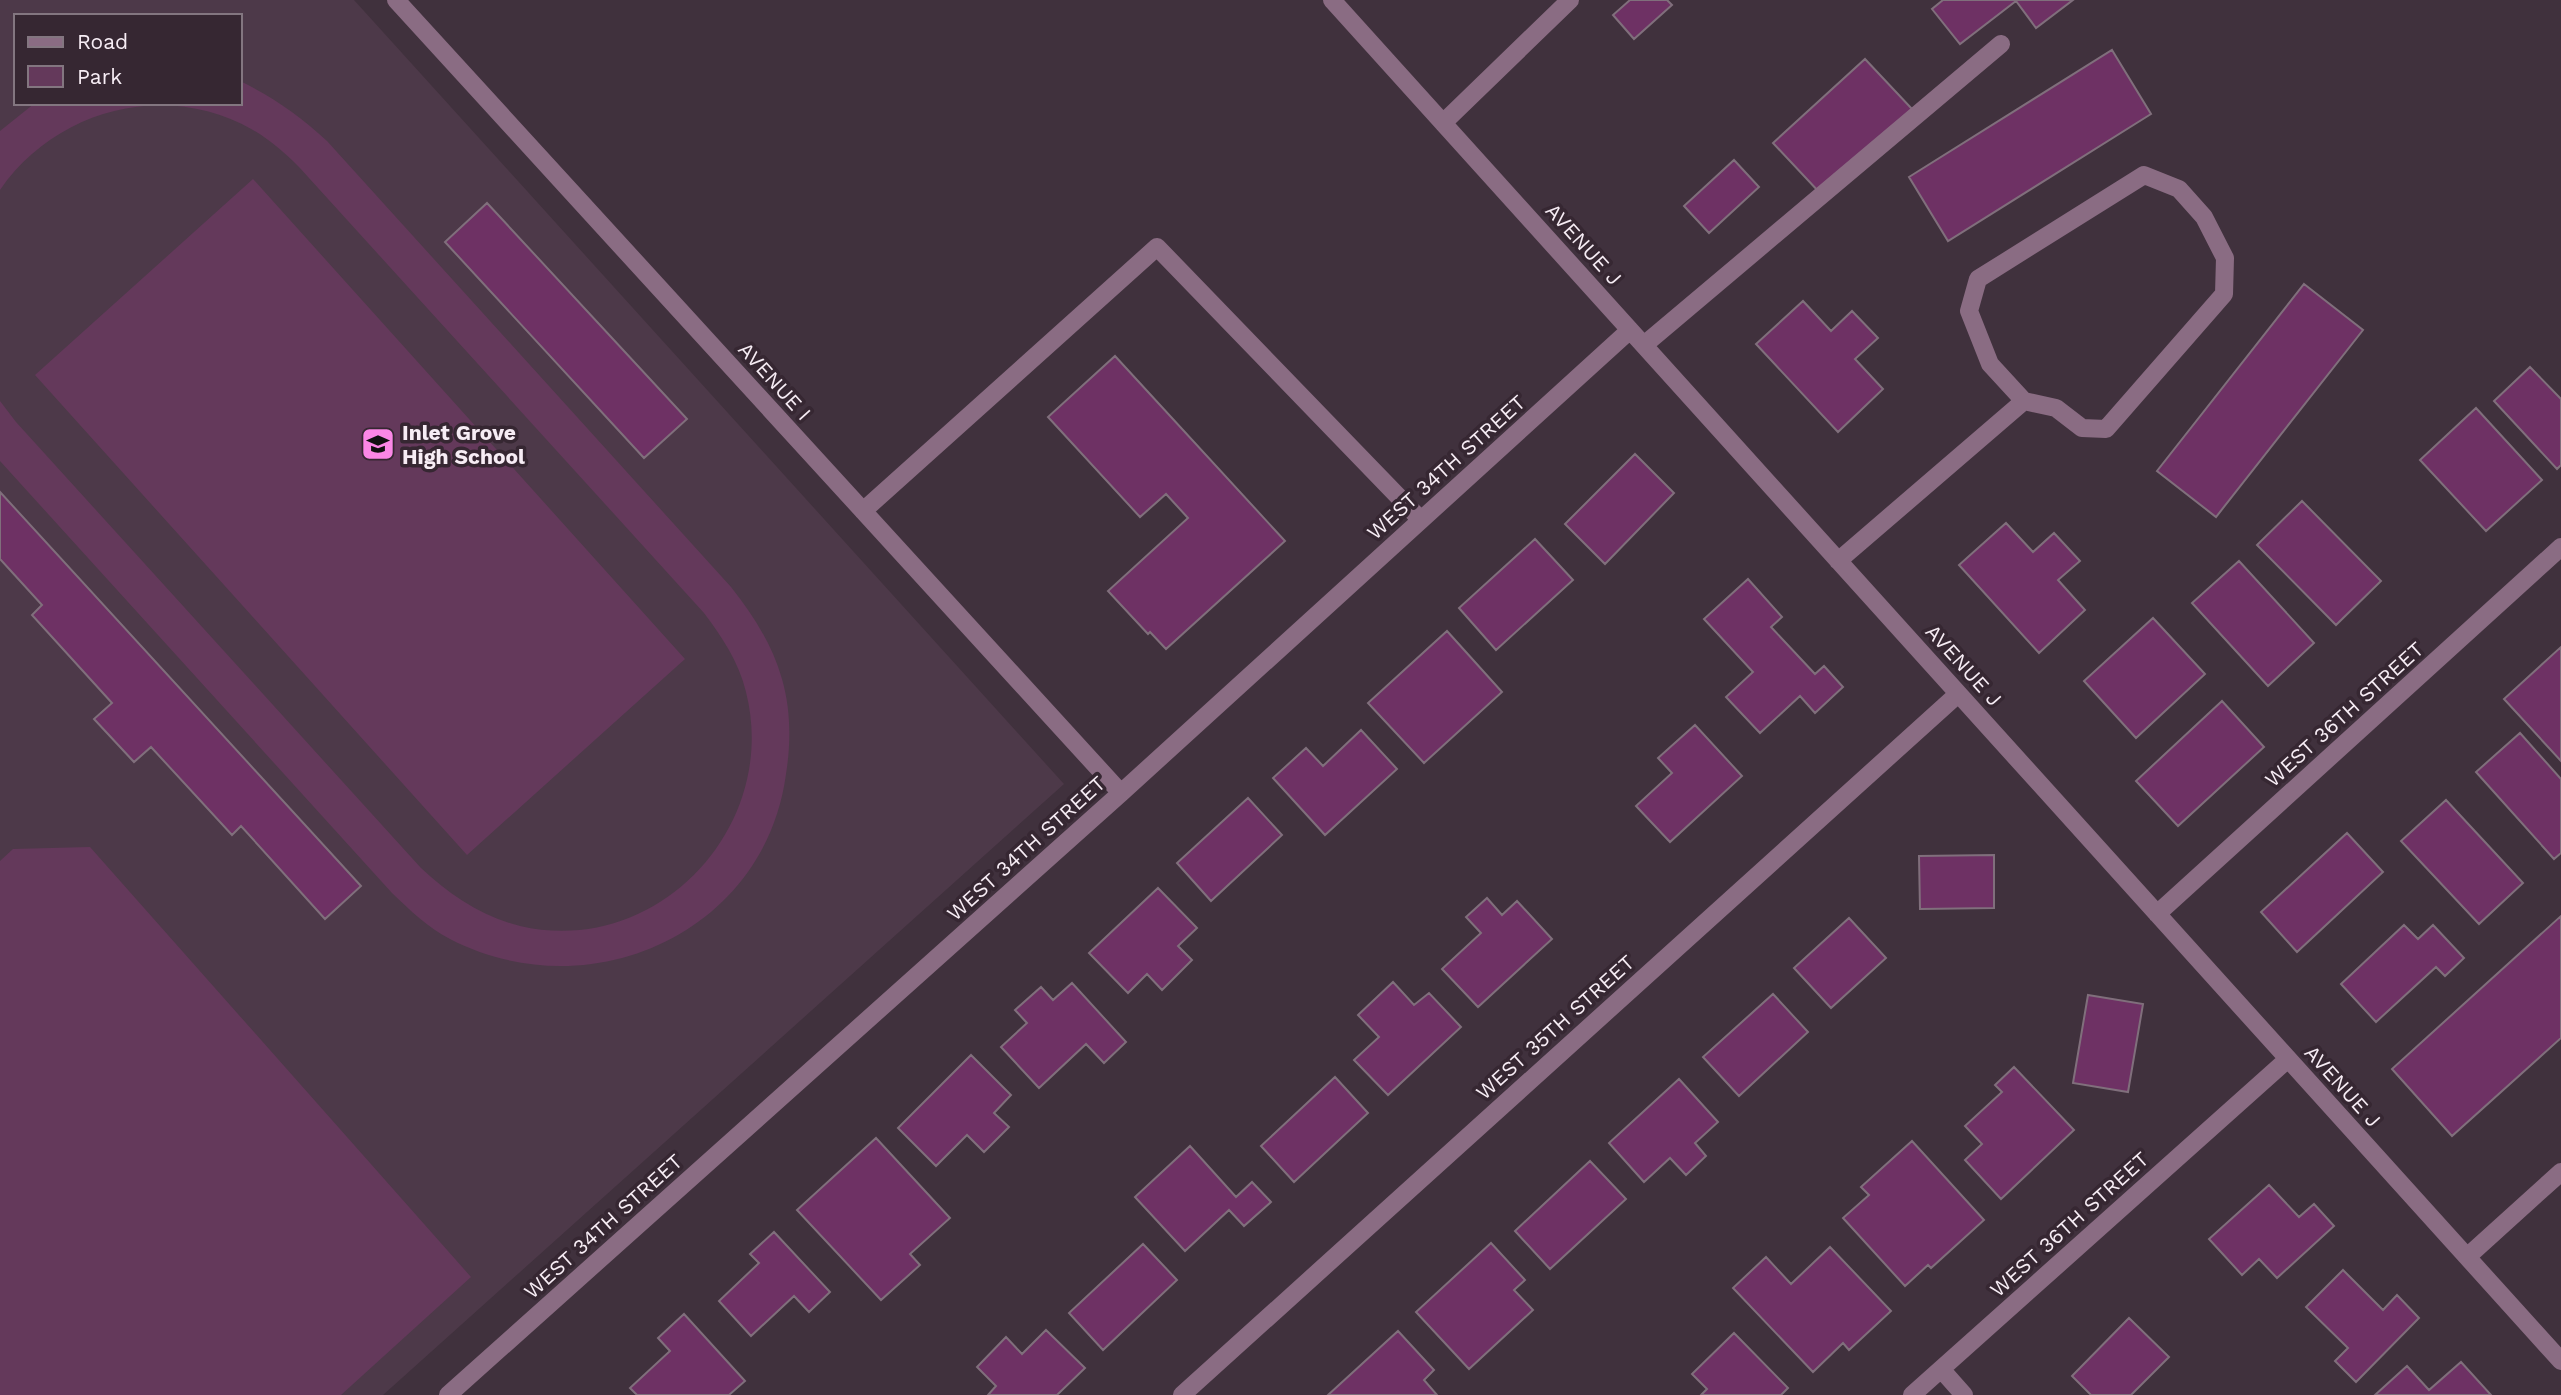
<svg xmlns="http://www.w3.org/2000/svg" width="2561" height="1395" font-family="'Work Sans',sans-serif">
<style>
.built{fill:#4d3949;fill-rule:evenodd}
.green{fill:#64395b}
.building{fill:#6e3164;stroke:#806f7c;stroke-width:2}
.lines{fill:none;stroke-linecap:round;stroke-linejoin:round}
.minor{stroke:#8a6c83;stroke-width:18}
.labels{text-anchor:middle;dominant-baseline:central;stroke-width:7;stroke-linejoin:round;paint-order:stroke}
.street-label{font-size:21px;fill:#f7edf5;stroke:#362732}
.poi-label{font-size:21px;font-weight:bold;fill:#f7edf5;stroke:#362732;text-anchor:start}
</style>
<rect width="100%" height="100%" fill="#40313d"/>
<path class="built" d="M0,0H354L1064,784L383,1395H0ZM16,16H240V103H16Z"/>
<path class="green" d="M240,81C273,97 300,116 327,141L731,587C753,615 772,644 782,679C791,710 791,743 786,774C765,933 589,1011 450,939C428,928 410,910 392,893L0,461V401L16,422L421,868C450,895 481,916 520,926C658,958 780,826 746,692C739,662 722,637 704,613L299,167C285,153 270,140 253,130C166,80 56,109 0,190V131L35,103H240Z
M253,179L685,659L467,855L35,375Z
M90,847L471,1277L341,1395H0V861L13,849Z"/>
<path class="building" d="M1630,0H1667L1672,5L1634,39L1613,15Z
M1943,0H2073L2036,28L2016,1L1960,44L1932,9Z
M2112,50L2151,114L1948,241L1909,177Z
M1865,59L1912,109L1820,193L1773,143Z
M1734,160L1759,187L1709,233L1684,206Z
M487,203L687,419L644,458L445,242Z
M2304,284L2363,330L2216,517L2157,471Z
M1803,301L1831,331L1852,311L1878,338L1855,359L1883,389L1838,432L1756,344Z
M1115,356L1285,541L1166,649L1150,632L1148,634L1108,591L1188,518L1166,494L1140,517L1048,417Z
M2530,367L2561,399V465L2557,469L2494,401Z
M2476,408L2542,480L2486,531L2420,460Z
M1635,454L1674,493L1605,564L1565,524Z
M0,492L361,886L325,919L241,826L232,835L151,747L134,762L94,719L112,703L32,615L42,605L0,559Z
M2302,501L2381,581L2336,625L2257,545Z
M2006,523L2033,552L2054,533L2080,561L2058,580L2085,610L2039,653L1959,565Z
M1535,539L1573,580L1496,650L1459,608Z
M2239,561L2314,643L2268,686L2192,603Z
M1748,579L1782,617L1771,627L1815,674L1824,666L1843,687L1815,713L1800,696L1760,733L1726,697L1753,672L1704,619Z
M2153,618L2205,674L2136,738L2084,681Z
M1447,631L1502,692L1424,763L1368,703Z
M2561,647V761L2504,699Z
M2222,701L2264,747L2178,826L2136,781Z
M1695,725L1742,776L1670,842L1636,806L1672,773L1658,758Z
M1361,730L1397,769L1325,835L1273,778L1306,748L1323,766Z
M2520,733L2561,779V853L2554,859L2476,772Z
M1248,798L1282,835L1211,901L1177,863Z
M2446,800L2523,883L2479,924L2401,841Z
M2347,833L2383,872L2297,952L2261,912Z
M1994,855V908L1920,909L1919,856Z
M1158,888L1197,928L1178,946L1192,960L1162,990L1147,974L1128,993L1089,953Z
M1487,898L1502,915L1517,901L1552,939L1478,1007L1442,969L1481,933L1466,917Z
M2561,916V1038L2452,1136L2392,1069Z
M1849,918L1886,958L1831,1008L1794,968Z
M2404,925L2418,939L2433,925L2464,958L2445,976L2436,967L2376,1022L2341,984Z
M1393,982L1414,1005L1429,993L1461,1027L1388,1095L1354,1060L1379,1037L1358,1015Z
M1072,983L1126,1042L1104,1063L1086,1044L1039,1088L1001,1047L1027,1023L1015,1010L1041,987L1053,1000Z
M1773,994L1808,1032L1739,1096L1703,1057Z
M2088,995L2143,1004L2128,1092L2073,1083Z
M971,1055L1011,1095L994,1113L1009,1127L984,1152L967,1135L936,1166L898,1128Z
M2014,1067L2074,1130L2001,1199L1965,1160L1982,1144L1965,1126L2002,1092L1995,1085Z
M1335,1077L1368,1113L1294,1182L1261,1146Z
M1679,1079L1718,1122L1695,1143L1706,1156L1686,1175L1670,1158L1644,1182L1609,1143Z
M876,1138L950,1218L910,1254L920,1265L881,1300L797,1210Z
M1912,1141L1984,1220L1931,1268L1928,1265L1905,1286L1843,1218L1869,1195L1861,1187Z
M1190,1146L1236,1197L1252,1182L1271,1202L1244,1226L1229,1210L1185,1251L1135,1197Z
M1590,1161L1626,1199L1550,1269L1515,1231Z
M2269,1185L2299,1217L2314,1204L2334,1226L2277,1278L2259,1259L2242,1275L2209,1239Z
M774,1232L830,1292L809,1312L794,1296L751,1336L719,1301L759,1263L750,1254Z
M1491,1243L1525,1280L1514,1290L1533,1310L1469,1369L1416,1312Z
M1143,1244L1177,1280L1103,1350L1069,1313Z
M1830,1247L1891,1311L1849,1350L1843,1343L1813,1372L1733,1288L1766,1257L1791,1284Z
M2343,1270L2383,1310L2397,1295L2419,1318L2356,1382L2335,1361L2348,1348L2306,1307Z
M684,1314L745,1381L729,1395H637L630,1388L670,1351L658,1338Z
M2129,1318L2169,1357L2131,1395H2091L2072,1376Z
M1046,1330L1085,1368L1057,1395H988L996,1386L977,1367L1006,1337L1022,1354Z
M1398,1331L1434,1370L1424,1380L1437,1395H1328Z
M1734,1333L1788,1388L1781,1395H1701L1707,1389L1692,1374Z
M2461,1362L2491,1395H2375L2407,1366L2429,1390Z"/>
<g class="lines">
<path class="minor" d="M396,0L1121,793
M1332,0L2561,1361
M1443,123L1570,0
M1644,345L2001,44
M863,511L1157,247L1421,520
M1838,561L2024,401L2056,408L2082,428L2106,429L2224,294L2225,258L2204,217L2179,189L2144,175L1978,279L1969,311L1990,364L2024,401
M2157,914L2561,547
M2467,1257L2561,1172
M1941,1369L1964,1395
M448,1395L1121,793L1630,330
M1182,1395L1958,694
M1912,1395L2288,1059"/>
</g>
<defs>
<symbol id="school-square" viewBox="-11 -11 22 22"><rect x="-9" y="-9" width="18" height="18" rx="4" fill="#fb87e6" stroke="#362732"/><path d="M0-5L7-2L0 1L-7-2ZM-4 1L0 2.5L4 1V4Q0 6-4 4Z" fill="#111"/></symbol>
</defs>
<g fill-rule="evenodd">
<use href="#school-square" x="359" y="425" width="38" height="38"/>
</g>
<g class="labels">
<g class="street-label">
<text transform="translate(1584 244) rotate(48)">AVENUE J</text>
<text transform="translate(775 381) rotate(48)">AVENUE I</text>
<text transform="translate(1446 467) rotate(-42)">WEST 34TH STREET</text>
<text transform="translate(1964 665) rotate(48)">AVENUE J</text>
<text transform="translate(2344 714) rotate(-42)">WEST 36TH STREET</text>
<text transform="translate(1026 848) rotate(-42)">WEST 34TH STREET</text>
<text transform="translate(1555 1027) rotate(-42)">WEST 35TH STREET</text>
<text transform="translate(2343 1086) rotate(48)">AVENUE J</text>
<text transform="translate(2069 1224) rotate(-42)">WEST 36TH STREET</text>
<text transform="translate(603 1226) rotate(-42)">WEST 34TH STREET</text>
</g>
<g class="poi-label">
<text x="402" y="432">Inlet Grove<tspan x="402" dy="24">High School</tspan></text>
</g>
</g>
<rect x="14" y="14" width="228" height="91" fill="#362732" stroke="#837680" stroke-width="2"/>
<rect x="28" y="37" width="35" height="10" fill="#8a6c83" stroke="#837680" stroke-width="2"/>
<text x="77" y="49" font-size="21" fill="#f7edf5">Road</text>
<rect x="28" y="66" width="35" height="21" fill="#64395b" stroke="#837680" stroke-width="2"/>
<text x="77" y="84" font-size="21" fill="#f7edf5">Park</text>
</svg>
